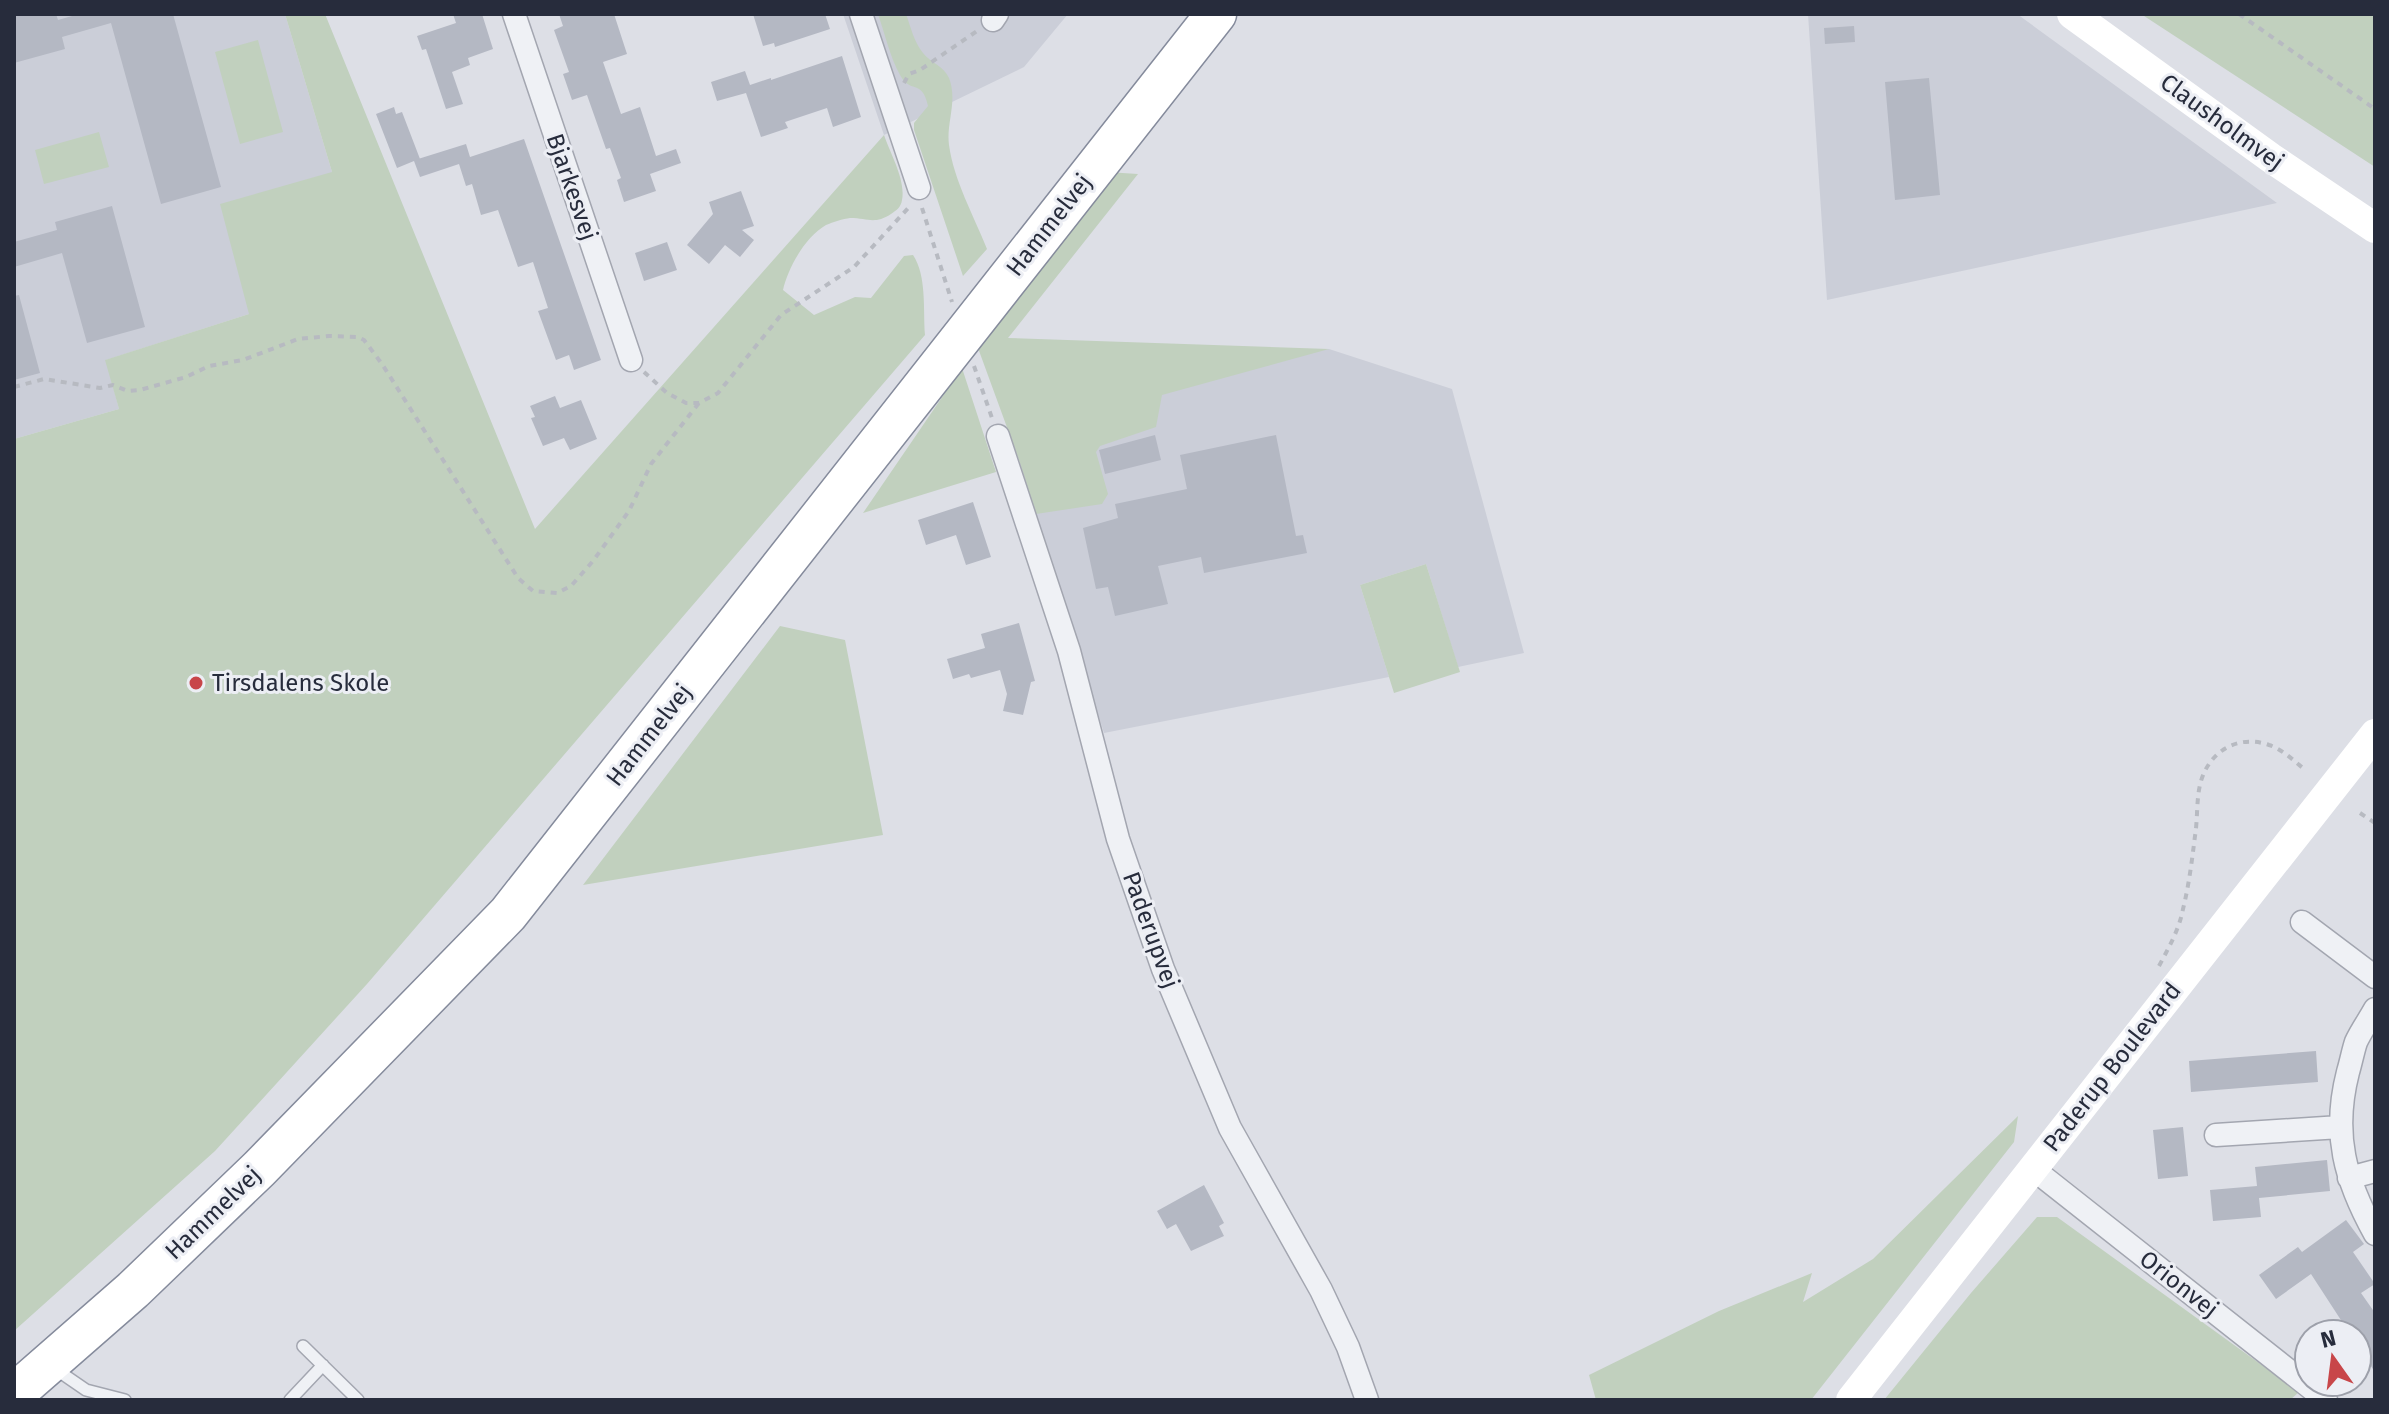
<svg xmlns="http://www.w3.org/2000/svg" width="2389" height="1414" font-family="'Fira Sans',sans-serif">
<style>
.built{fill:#cbced8}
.green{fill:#c1d0be}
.building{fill:#b4b8c3}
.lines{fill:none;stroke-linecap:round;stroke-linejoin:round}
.lane-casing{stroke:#a3a6b0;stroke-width:14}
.street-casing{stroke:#a3a6b0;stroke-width:25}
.highway-casing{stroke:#858b9c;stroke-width:43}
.path{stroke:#b7bac1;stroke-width:4;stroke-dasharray:6 6;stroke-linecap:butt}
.lane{stroke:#eff1f5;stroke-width:11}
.street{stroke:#eff1f5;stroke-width:22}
.secondary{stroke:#fff;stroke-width:30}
.highway{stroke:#fff;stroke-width:40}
.poi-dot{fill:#c84649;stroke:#eceef4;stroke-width:3}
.labels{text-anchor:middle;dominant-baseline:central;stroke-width:6;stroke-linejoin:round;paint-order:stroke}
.street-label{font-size:24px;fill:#272c3c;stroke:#eceef4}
.poi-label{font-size:24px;fill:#272c3c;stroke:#eceef4;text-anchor:start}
</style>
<rect width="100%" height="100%" fill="#dddfe6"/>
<path class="built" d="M14,14H285L332,172L249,314L106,360L119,409L14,439Z
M843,14H1068L1024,67L884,135Z
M1808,14H2017L2277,203L1827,300Z
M1329,349L1452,389L1524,653L1458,667L1426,564L1360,585L1389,677L1104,733L1020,463L1152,380Z"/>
<path class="green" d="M285,14H325L535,529L884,135C890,153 906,180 902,200C901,207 897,210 891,214C874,225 868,218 850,218C843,219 833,222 826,225C805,237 788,268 783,290L814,315L855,297L871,298L904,256L913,255C927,276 923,310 925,335L367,984L215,1151L14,1331V439L119,409L105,360L249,314L220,204L332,172Z
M878,14H906C911,28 914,42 923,53C931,63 944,66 949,78C958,101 946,123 949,145C954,181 974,216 987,249L963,276L914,130V123L928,106C922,78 911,95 900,75C890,57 885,34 878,14Z
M2141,14H2375V167Z
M258,40L283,132L240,144L215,52Z
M99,132L109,167L44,184L35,150Z
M1107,172L1138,174L1008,338L1329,349L1162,395L1156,427L1100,446L1096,452L1108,494L1102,504L1036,514L1020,463L978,348Z
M962,368L996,472L863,513Z
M1426,564L1460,672L1394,693L1360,585Z
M780,626L845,640L883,835L583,885Z
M2018,1116L2014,1142L1811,1400H1596L1589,1375L1719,1311L1812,1273L1803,1302L1873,1259Z
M2037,1217H2057L2299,1392L2290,1400H1884L1971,1293Z"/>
<path class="building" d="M14,14H56L58,20L79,14H173L221,187L161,204L111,23L62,37L65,49L14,63Z
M453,14H482L493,49L468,58L470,65L452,72L463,104L446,109L426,49L422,50L417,36L456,23Z
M559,14H614L627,54L603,62L621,114L640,107L656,156L676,149L681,163L650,174L656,191L624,202L617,180L621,178L610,148L606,149L587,95L572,100L563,74L569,72L554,30L563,26Z
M753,14H825L830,29L775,47L774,43L763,46Z
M1854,26L1855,42L1825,44L1824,28Z
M842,56L861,117L833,127L827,108L785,122L788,128L761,137L746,93L717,101L711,82L745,71L750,85L771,78V80Z
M1929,78L1940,195L1895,200L1885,82Z
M394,107L396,114L402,112L420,159H418L466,144L470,157L524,139L601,360L574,370L569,355L556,360L538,311L548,308L533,262L518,267L498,210L481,215L472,184L466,186L459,164L420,177L414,161L397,168L376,114Z
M741,191L754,226L742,230L754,240L740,257L725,245L709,264L687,245L713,214L709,202Z
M112,206L145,327L87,343L62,253L14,267V242L57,230L55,222Z
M667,242L677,270L644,281L635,253Z
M19,295L40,373L14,380V296Z
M555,396L560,408L581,400L597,439L570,450L564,438L543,446L531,418L535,417L530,406Z
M1155,435L1161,460L1105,474L1099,450Z
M1276,435L1296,536L1303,535L1307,553L1204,573L1201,557L1158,566L1168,604L1115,616L1108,587L1096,589L1083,528L1118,518L1115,504L1187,489L1180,455Z
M973,502L991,557L966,565L956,535L926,545L918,520Z
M1019,623L1035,681L1031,682L1023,715L1003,711L1007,694L1000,670L971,678L969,674L953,679L947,659L985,648L981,634Z
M2316,1051L2318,1082L2191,1092L2189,1061Z
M2183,1127L2188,1176L2158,1179L2153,1130Z
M2327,1160L2330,1191L2259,1198L2261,1217L2213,1221L2210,1190L2257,1186L2255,1167Z
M1204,1185L1224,1223L1219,1226L1224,1236L1191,1251L1176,1224L1167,1229L1157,1211Z
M2346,1220L2364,1244L2353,1252L2375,1284L2361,1293L2375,1313V1372L2357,1346V1334H2350L2311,1274L2276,1299L2259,1275L2298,1247L2302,1252Z"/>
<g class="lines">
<defs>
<path id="lane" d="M303,1346L358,1400
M54,1368L86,1390L125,1400
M290,1400L323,1365"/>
<path id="street" d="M514,14L631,360
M861,14L919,188
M993,20L997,14
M998,436L1069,651L1118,839L1163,969L1230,1128L1321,1290L1348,1347L1367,1400
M2302,922L2375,977
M2375,1009C2369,1020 2361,1031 2356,1042C2353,1051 2351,1062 2348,1072C2332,1134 2345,1180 2375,1234
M2216,1135L2340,1127
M2032,1168L2326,1400
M2349,1178L2375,1171"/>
<path id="highway" d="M14,1394L133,1290L259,1169L508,914L1216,14"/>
</defs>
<use href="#lane" class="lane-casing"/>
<use href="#street" class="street-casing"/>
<use href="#highway" class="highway-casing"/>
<path class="path" d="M2239,14L2375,109
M904,83L909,74L920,70L977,31
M922,208L952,302
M974,366L992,418
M644,372L667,393L686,403H699L718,393L781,315L854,267L911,205
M14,387L44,379L100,388L113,385L128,391L140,390L186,377L209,366L243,360L298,339L329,336L358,337L364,340L382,364L518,578L533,591L557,593L571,586L593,561L629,511L651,464L699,403
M2360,813L2375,823
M2159,966C2169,947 2179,930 2183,909C2189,885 2192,860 2195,836C2198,818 2196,798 2201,781C2210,751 2238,734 2269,745C2282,749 2293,760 2304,769"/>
<use href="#lane" class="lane"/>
<use href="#street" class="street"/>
<path class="secondary" d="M2072,14L2271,158L2375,228
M1851,1400L2375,734"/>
<use href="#highway" class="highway"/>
</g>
<circle class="poi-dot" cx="196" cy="683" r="8"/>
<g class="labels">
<g class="street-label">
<text transform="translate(2222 122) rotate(36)">Clausholmvej</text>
<text transform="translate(572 187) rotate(71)">Bjarkesvej</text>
<text transform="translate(1049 225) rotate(-52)">Hammelvej</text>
<text transform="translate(649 735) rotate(-52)">Hammelvej</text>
<text transform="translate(1151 930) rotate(70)">Paderupvej</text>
<text transform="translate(2112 1067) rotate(-52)">Paderup Boulevard</text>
<text transform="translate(213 1213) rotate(-44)">Hammelvej</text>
<text transform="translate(2179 1284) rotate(38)">Orionvej</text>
</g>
<g class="poi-label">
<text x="212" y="683">Tirsdalens Skole</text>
</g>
</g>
<rect width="2389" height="1414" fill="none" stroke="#272c3c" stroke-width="32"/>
<g transform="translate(2333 1358) rotate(346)"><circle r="38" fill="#eceef4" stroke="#9da0aa" stroke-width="2"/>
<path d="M0-6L14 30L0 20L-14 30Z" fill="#c84649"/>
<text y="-12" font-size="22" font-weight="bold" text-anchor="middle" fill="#272c3c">N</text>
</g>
</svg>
